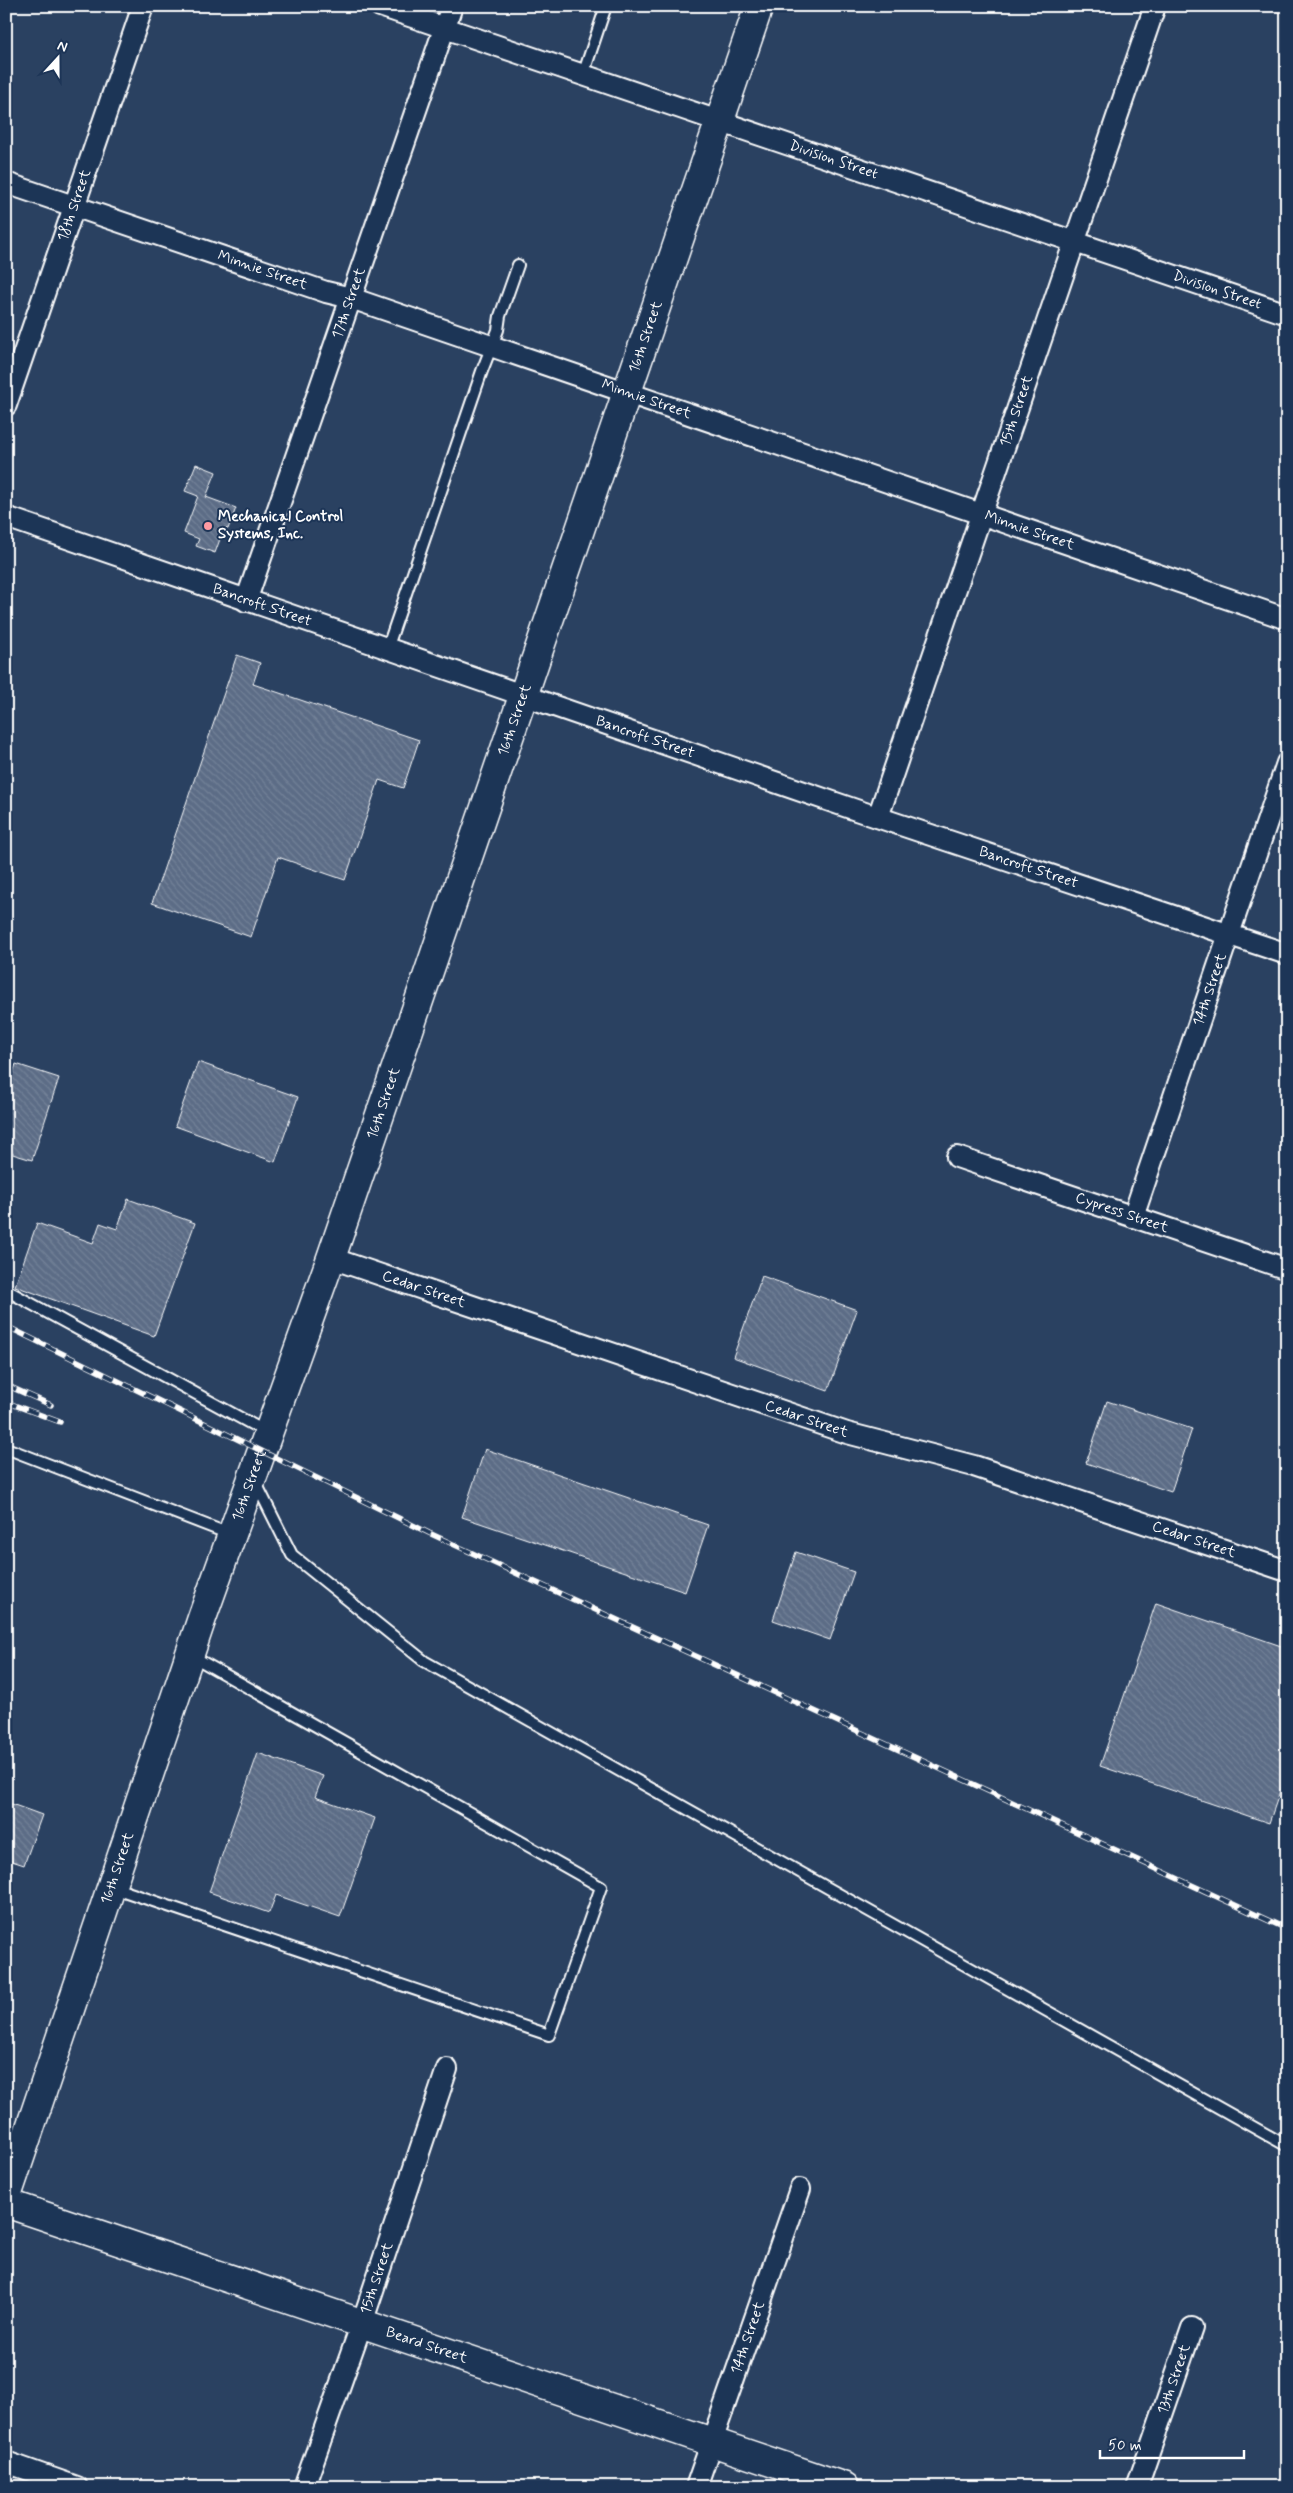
<svg xmlns="http://www.w3.org/2000/svg" width="1293" height="2493" font-family="Mynerve,sans-serif">
<style>
.building{fill:url(#building-back-hatch);stroke:#fff}
.lines{fill:none;stroke-linecap:round;stroke-linejoin:round}
.lane-casing{stroke:#fff;stroke-width:14}
.street-casing{stroke:#fff;stroke-width:24}
.secondary-casing{stroke:#fff;stroke-width:31}
.lane{stroke:#1d3557;stroke-width:10}
.street{stroke:#1d3557;stroke-width:20}
.secondary{stroke:#1d3557;stroke-width:28}
.rail-casing{stroke:#fff;stroke-width:5.5}
.rail{stroke:#1d3557;stroke-width:4;stroke-dasharray:11;stroke-linecap:butt}
.poi-dot{fill:#ff9aa2;stroke:#1d3557;stroke-width:2}
.labels{text-anchor:middle;dominant-baseline:central;stroke-width:4;stroke-linejoin:round;paint-order:stroke}
.street-label{font-size:15px;fill:#fff;stroke:#1d3557}
.poi-label{font-size:15px;font-weight:bold;fill:#fff;stroke:#1d3557;text-anchor:start}
</style>
<defs>
<pattern id="building-back-hatch" width="6" height="6" patternUnits="userSpaceOnUse" patternTransform="scale(1.25)"><rect width="6" height="6" fill="#5b6c86"/><path d="M-1 5l2 2M0 0l6 6M5-1l2 2" fill="none" stroke="#748298"/></pattern>
</defs>
<rect width="100%" height="100%" fill="#2a4161"/>
<filter id="ink" filterUnits="userSpaceOnUse"><feTurbulence type="fractalNoise" baseFrequency=".02" numOctaves="2"/><feDisplacementMap in="SourceGraphic" scale="10" xChannelSelector="R" yChannelSelector="G"/><feConvolveMatrix kernelMatrix="1 2 1 2 8 2 1 2 1" color-interpolation-filters="sRGB"/></filter>
<g filter="url(#ink)">
<path class="building" d="M196,464L216,472L206,497L236,508L228,529L224,528L215,553L196,546L199,539L184,533L198,496L185,491Z
M237,655L260,663L253,684L419,740L403,788L379,780L345,880L278,857L251,937L152,903Z
M198,1062L298,1097L275,1162L175,1126Z
M16,1064L59,1078L32,1160L6,1152V1094Z
M128,1199L195,1223L154,1336L15,1286L37,1223L93,1243L100,1223L117,1229Z
M762,1276L857,1310L828,1391L733,1357Z
M1107,1401L1192,1429L1171,1492L1086,1463Z
M485,1449L708,1525L685,1592L462,1517Z
M796,1552L854,1572L830,1640L773,1620Z
M1156,1603L1287,1648V1771L1269,1823L1100,1766Z
M258,1753L323,1776L315,1797L375,1818L340,1917L276,1895L269,1913L209,1892Z
M6,1802L42,1815L24,1865L6,1859Z"/>
<g class="lines">
<defs>
<path id="lane" d="M583,75L606,6
M387,649L482,371L498,330L500,316L518,265
M6,1290L266,1432
M6,1448L232,1535
M255,1481L292,1555L424,1661L1287,2146
M112,1887L549,2035L601,1887L192,1656"/>
<g id="street">
<path id="s1" d="M380,6L1287,314"/>
<path id="s2" d="M6,183L326,292L351,298L1287,619"/>
<path id="s3" d="M6,405L143,6"/>
<path id="s4" d="M6,517L856,810L1287,954"/>
<path id="s5" d="M246,601L452,6"/>
<path id="s6" d="M878,817L1155,6"/>
<path id="s7" d="M957,1157L1287,1269"/>
<path id="s8" d="M1133,1217L1287,763"/>
<path id="s9" d="M331,1258L847,1433L974,1466L1287,1571"/>
<path d="M6,2462L77,2487"/>
<path id="s10" d="M304,2487L362,2323L447,2069"/>
<path id="s11" d="M696,2487L800,2189"/>
<path id="s12" d="M1137,2487L1192,2328"/>
</g>
<g id="secondary">
<path id="s13" d="M6,2199L202,1618L331,1258L759,6"/>
<path id="s14" d="M6,2203L845,2487"/>
</g>
</defs>
<use href="#lane" class="lane-casing"/>
<use href="#street" class="street-casing"/>
<use href="#secondary" class="secondary-casing"/>
<use href="#lane" class="lane"/>
<use href="#street" class="street"/>
<use href="#secondary" class="secondary"/>
<defs>
<path id="rail" d="M6,1326L429,1533L1287,1929
M6,1385L51,1405
M6,1402L60,1422"/>
</defs>
<use href="#rail" class="rail-casing"/>
<use href="#rail" class="rail"/>
</g>
</g>
<circle class="poi-dot" cx="208" cy="526" r="5"/>
<g class="labels">
<g class="street-label">
<text stroke="none"><textPath href="#s1" startOffset="479">Division Street</textPath></text>
<text stroke="none"><textPath href="#s3" startOffset="211">18th Street</textPath></text>
<text stroke="none"><textPath href="#s2" startOffset="271">Minnie Street</textPath></text>
<text stroke="none"><textPath href="#s1" startOffset="884">Division Street</textPath></text>
<text stroke="none"><textPath href="#s5" startOffset="315">17th Street</textPath></text>
<text stroke="none"><textPath href="#s13" startOffset="1969">16th Street</textPath></text>
<text stroke="none"><textPath href="#s2" startOffset="676">Minnie Street</textPath></text>
<text stroke="none"><textPath href="#s6" startOffset="429">15th Street</textPath></text>
<text stroke="none"><textPath href="#s2" startOffset="1081">Minnie Street</textPath></text>
<text stroke="none"><textPath href="#s4" startOffset="271">Bancroft Street</textPath></text>
<text stroke="none"><textPath href="#s13" startOffset="1564">16th Street</textPath></text>
<text stroke="none"><textPath href="#s4" startOffset="676">Bancroft Street</textPath></text>
<text stroke="none"><textPath href="#s4" startOffset="1081">Bancroft Street</textPath></text>
<text stroke="none"><textPath href="#s8" startOffset="240">14th Street</textPath></text>
<text stroke="none"><textPath href="#s13" startOffset="1159">16th Street</textPath></text>
<text stroke="none"><textPath href="#s7" startOffset="174">Cypress Street</textPath></text>
<text stroke="none"><textPath href="#s9" startOffset="98">Cedar Street</textPath></text>
<text stroke="none"><textPath href="#s9" startOffset="502">Cedar Street</textPath></text>
<text stroke="none"><textPath href="#s13" startOffset="754">16th Street</textPath></text>
<text stroke="none"><textPath href="#s9" startOffset="908">Cedar Street</textPath></text>
<text stroke="none"><textPath href="#s13" startOffset="349">16th Street</textPath></text>
<text stroke="none"><textPath href="#s10" startOffset="221">15th Street</textPath></text>
<text stroke="none"><textPath href="#s11" startOffset="158">14th Street</textPath></text>
<text stroke="none"><textPath href="#s14" startOffset="444">Beard Street</textPath></text>
<text stroke="none"><textPath href="#s12" startOffset="114">13th Street</textPath></text>
</g>
<g class="poi-label">
<text x="218" y="517">Mechanical Control<tspan x="218" dy="17">Systems, Inc.</tspan></text>
</g>
</g>
<rect width="1293" height="2493" fill="none" stroke="#1d3557" stroke-width="25"/>
<rect x="12" y="12" width="1268" height="2468" fill="none" stroke="#fff" stroke-width="2" filter="url(#ink)"/>
<g transform="translate(58 58) rotate(21)" stroke="#1d3557" stroke-width="4" paint-order="stroke">
<path d="M0-4L9 19L0 12L-9 19Z" fill="#ffffff"/>
<text y="-8" font-size="14" font-weight="bold" text-anchor="middle" fill="#ffffff">N</text>
</g>
<path d="M1100 2450v8h144v-8" fill="none" stroke="#ffffff" stroke-width="2.5"/>
<text x="1108" y="2450" font-size="15" fill="#ffffff" stroke="#1d3557" stroke-width="4" paint-order="stroke">50 m</text>
</svg>
